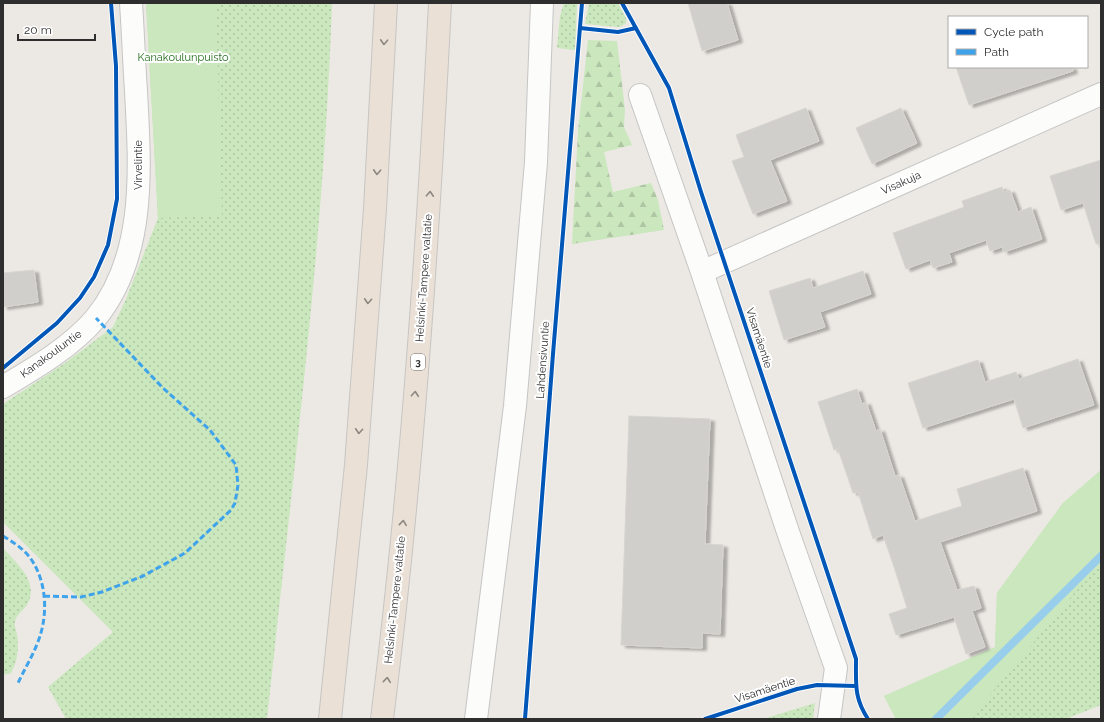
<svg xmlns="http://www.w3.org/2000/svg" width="1104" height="722" font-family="Raleway,sans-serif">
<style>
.grass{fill:url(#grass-dots)}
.forest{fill:url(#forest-firs)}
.park{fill:#cae7bd}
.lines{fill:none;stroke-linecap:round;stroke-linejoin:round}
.stream{stroke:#98ceec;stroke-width:8}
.building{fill:#d1cfcb;stroke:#d7d5d0;filter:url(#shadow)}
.street-casing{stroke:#c5c5c5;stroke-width:24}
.secondary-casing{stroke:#c5c5c5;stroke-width:24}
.highway-casing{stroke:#c6c5c4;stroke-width:24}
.street{stroke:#fcfcfb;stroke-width:22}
.secondary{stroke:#fcfcfb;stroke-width:22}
.highway{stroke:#eae0d5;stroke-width:22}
.quiet{stroke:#3ea3eb;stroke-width:3;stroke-dasharray:6 3;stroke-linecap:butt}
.cycleway-casing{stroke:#fff;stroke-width:6}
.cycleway{stroke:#0057b8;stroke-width:4}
.oneway{stroke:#8c8782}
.labels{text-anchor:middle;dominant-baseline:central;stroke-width:4;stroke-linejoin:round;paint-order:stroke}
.shield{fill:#fff;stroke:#6d6d6d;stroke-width:1}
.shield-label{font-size:10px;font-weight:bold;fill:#2e2e2e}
.park-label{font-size:11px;fill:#236d1b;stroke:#fff}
.street-label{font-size:11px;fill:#2e2e2e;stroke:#fff}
</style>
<defs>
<pattern id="grass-dots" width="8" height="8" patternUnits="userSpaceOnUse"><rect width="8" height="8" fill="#cae7bd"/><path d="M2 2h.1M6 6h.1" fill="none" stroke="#aec6a3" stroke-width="1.8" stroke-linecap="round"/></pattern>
<pattern id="forest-firs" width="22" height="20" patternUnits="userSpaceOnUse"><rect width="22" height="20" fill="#cae7bd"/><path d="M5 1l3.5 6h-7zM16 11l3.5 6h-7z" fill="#aec6a3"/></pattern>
<filter id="shadow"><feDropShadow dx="4.5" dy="2.5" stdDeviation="1" flood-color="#0004"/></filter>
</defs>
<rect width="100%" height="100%" fill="#ece9e4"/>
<path class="grass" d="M146,3H332C324,242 292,481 267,719H66L48,687L113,632L3,522V404L65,363L113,327L126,299L158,218Z
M564,3H577L575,50L557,48L560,16Z
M589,3H618L626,18V23L620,27L585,24Z
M1101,470V705L1066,719H896L884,696L995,648L997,593L1063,503Z
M3,548C17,564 40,582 27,605C24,610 16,614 15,622C14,625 16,631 17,634C19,648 18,660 11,673L3,675Z
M815,703L813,719H763Z"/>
<path class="forest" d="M588,40L617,41L625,110L624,127L632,145L604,152L613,192L651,183L658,200L664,230L572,244L578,131Z"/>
<path class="park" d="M146,3H216L222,216L158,218Z
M1101,470V561L970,719H896L884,696L995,647L997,593L1063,503Z"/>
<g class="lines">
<path class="stream" d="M936,719L1101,556"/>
</g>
<path class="building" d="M688,3H727L738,40L702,51Z
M956,67H1072L1073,71L969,105Z
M806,108L819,141L770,160L787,201L753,214L732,161L744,157L736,135Z
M901,108L917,143L872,164L856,128Z
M1101,160V244H1096L1083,203L1061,210L1050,176Z
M1002,187L1004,192L1010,190L1018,212L1031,207L1042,239L1004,252L1002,247L990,251L986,240L949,253L952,262L933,268L930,260L906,269L893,233L964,207L962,201Z
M34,270L38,302L3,307V273Z
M863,271L871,294L820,312L825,327L784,340L769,291L810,278L813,288Z
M1078,359L1094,405L1023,428L1014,399L923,428L908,383L978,360L985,382L1016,372L1019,379Z
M857,389L862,404L866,402L876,431L880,429L895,476L899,475L915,521L962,506L957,489L1023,468L1037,511L940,542L957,590L974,586L981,608L972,611L985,647L966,654L954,617L896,635L889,614L907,608L894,567L883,535L873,539L858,492L853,493L838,449L834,450L818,402Z
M629,416L710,419L705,544L723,545L720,634L702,633V648L621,645Z"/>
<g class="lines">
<defs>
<path id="street" d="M640,95L702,272L788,532L836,668L829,719
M702,272L1101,94
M3,387C35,368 71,347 95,319C147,256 140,167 136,91C134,62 133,32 131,3"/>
<path id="secondary" d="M476,719L515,406L536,162L542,3"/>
<path id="highway" d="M330,719L356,465L375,209L386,3
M382,719C412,481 428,242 440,3"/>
</defs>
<use href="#street" class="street-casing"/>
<use href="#secondary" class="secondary-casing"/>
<use href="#highway" class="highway-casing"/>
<use href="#street" class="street"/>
<use href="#secondary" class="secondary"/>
<use href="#highway" class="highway"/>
<path class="quiet" d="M3,536C13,542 24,549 31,559C46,581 48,611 40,636C35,652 25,668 18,683
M44,596L81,597L102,592L143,576L185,553L231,510L235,503L238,485L236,465L210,430L163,388L96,318"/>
<defs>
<path id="cycleway" d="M622,3L669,88L701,192L856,659C856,684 854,698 868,719
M580,28L618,32L636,28
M3,368L57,323L80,298L94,277L108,245L117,199L116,66L111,3
M525,719L553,354L582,3
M705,719L797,689L817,685L856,686"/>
</defs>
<use href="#cycleway" class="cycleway-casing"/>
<use href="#cycleway" class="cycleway"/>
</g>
<defs><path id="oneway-chevron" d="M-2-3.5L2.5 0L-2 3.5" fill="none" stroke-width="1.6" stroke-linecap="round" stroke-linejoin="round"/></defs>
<g class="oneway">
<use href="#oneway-chevron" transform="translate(384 42) rotate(93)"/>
<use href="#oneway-chevron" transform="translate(377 172) rotate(93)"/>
<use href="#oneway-chevron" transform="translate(430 194) rotate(-87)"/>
<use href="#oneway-chevron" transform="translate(368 301) rotate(94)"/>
<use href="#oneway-chevron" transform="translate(415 394) rotate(-85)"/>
<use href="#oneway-chevron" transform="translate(359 431) rotate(94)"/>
<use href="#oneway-chevron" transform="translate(403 523) rotate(-84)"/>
<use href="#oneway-chevron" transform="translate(387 680) rotate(-84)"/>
</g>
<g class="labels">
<rect class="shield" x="411" y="354" width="14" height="16" rx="3"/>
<g class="shield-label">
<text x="418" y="362">3</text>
</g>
<g class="park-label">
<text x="183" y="57">Kanakoulunpuisto</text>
</g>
<g class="street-label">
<text transform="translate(138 165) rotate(-90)">Virvelintie</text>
<text transform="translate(901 183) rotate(-24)">Visakuja</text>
<text transform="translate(424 278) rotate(-86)">Helsinki-Tampere valtatie</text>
<text transform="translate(759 338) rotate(72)">Visamäentie</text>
<text transform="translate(51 354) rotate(-36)">Kanakouluntie</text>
<text transform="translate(543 360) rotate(-86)">Lahdensivuntie</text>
<text transform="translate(395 600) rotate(-84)">Helsinki-Tampere valtatie</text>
<text transform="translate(765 690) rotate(-18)">Visamäentie</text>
</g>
</g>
<rect width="1104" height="722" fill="none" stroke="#2e2e2e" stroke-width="8"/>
<rect x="948" y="16" width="140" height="52" fill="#ffffff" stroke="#ababab"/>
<rect x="956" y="29" width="20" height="6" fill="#0057b8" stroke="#ababab"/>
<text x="984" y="36" font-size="12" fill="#2e2e2e">Cycle path</text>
<rect x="956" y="49" width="20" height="6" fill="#3ea3eb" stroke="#ababab"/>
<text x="984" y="56" font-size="12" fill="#2e2e2e">Path</text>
<path d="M18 34v6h77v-6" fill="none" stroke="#2e2e2e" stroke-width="2"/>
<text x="24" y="34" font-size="12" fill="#2e2e2e" stroke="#ffffff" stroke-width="3" paint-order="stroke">20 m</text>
</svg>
